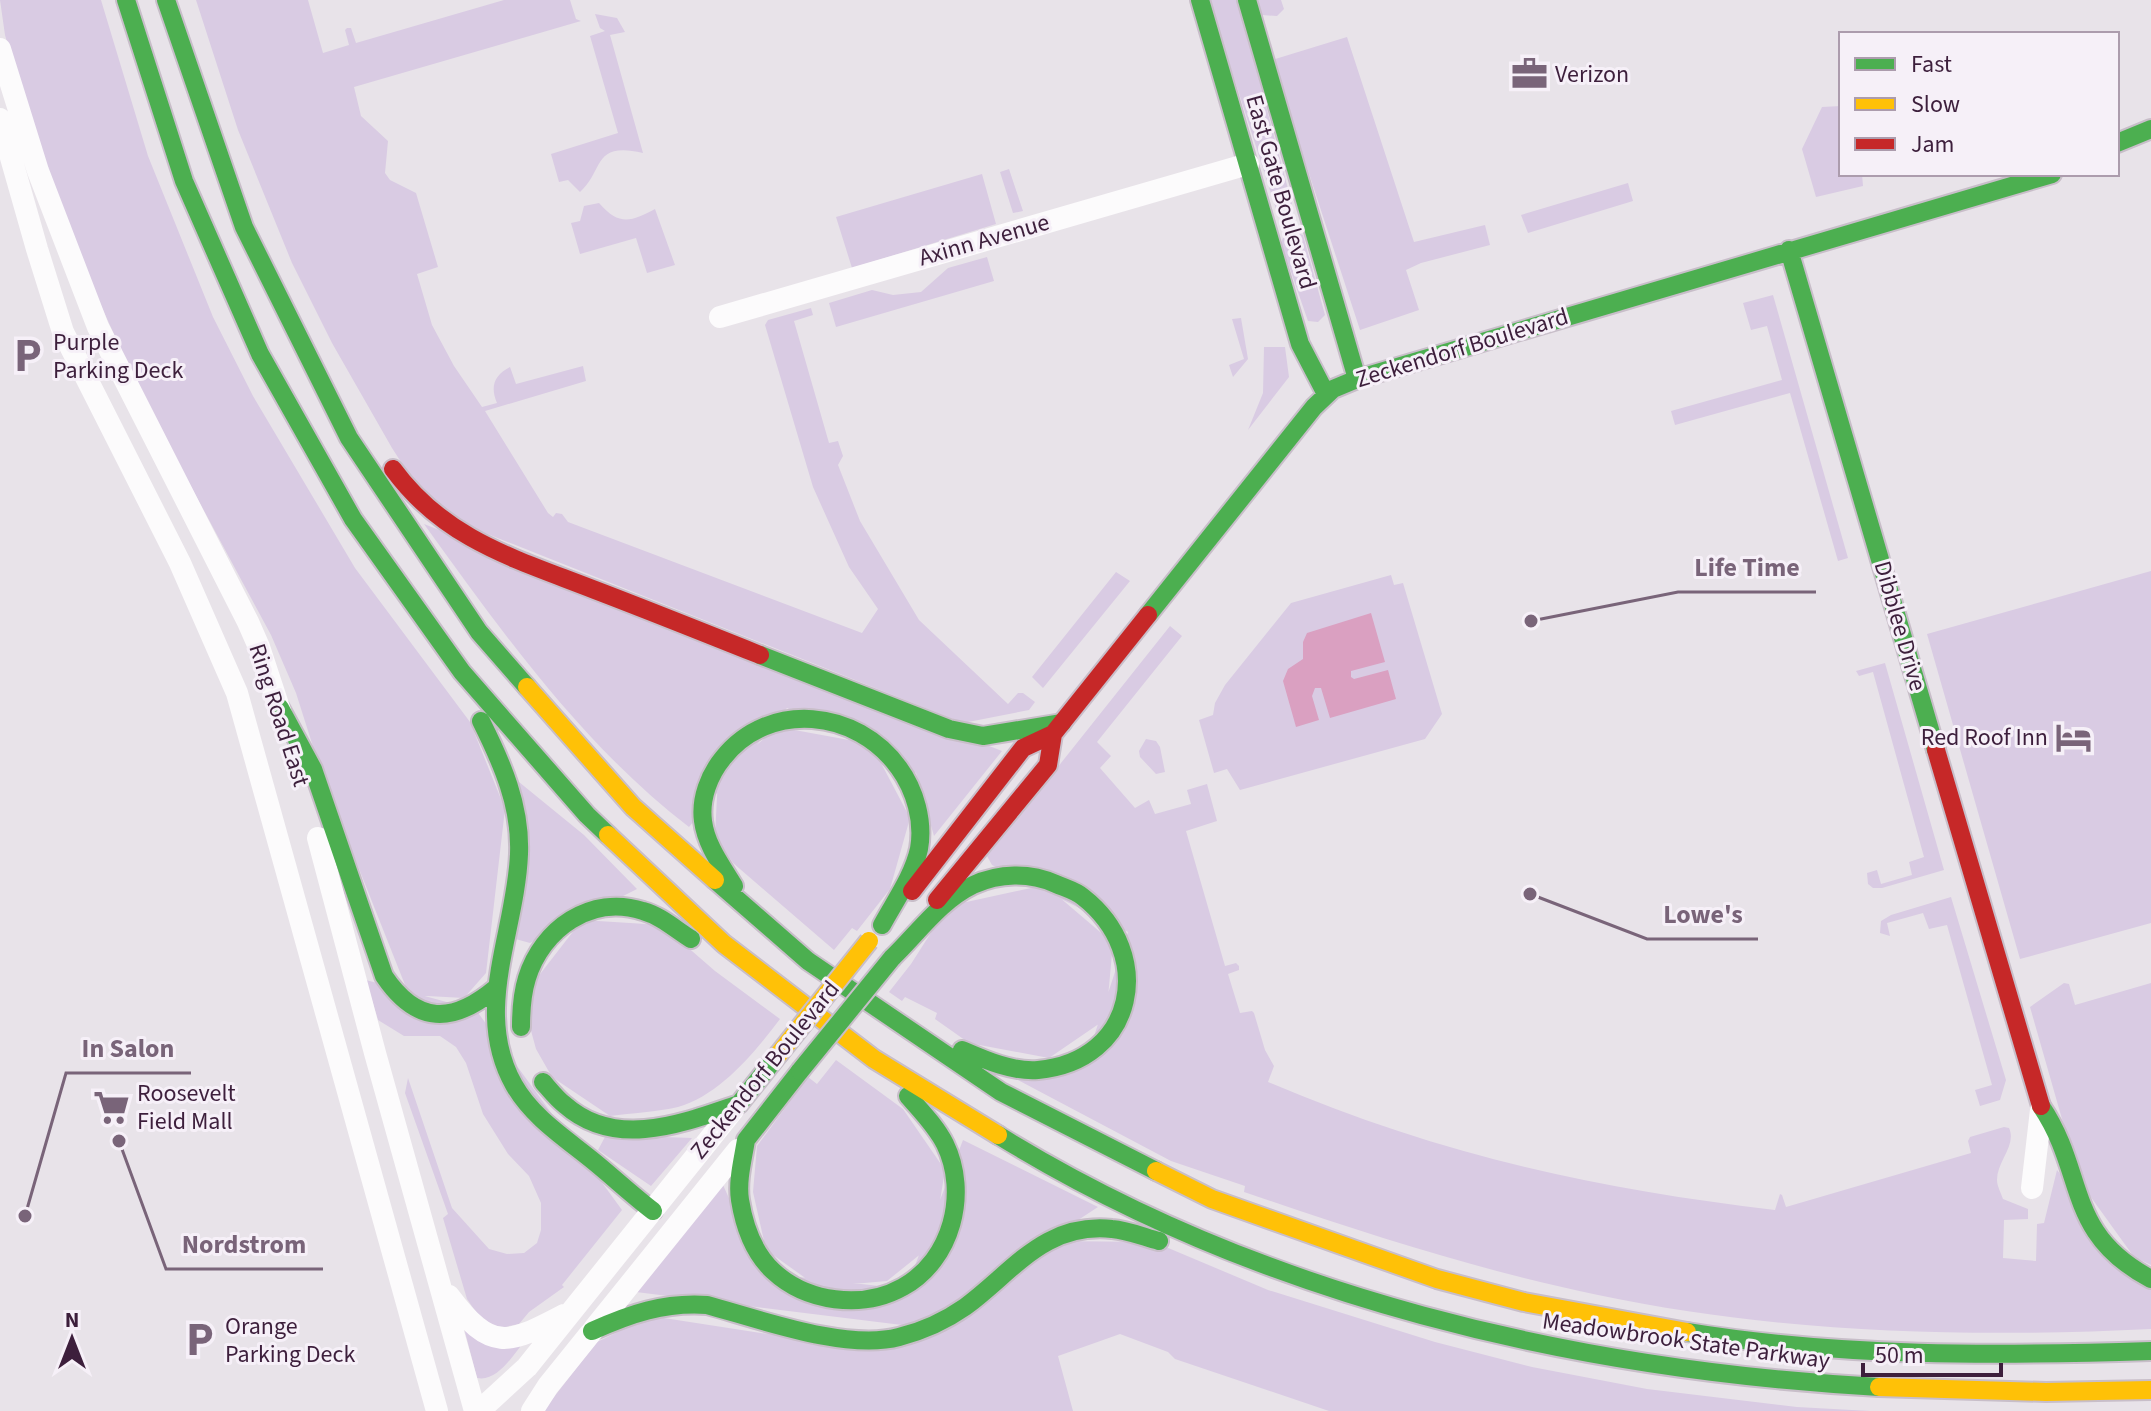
<svg xmlns="http://www.w3.org/2000/svg" width="2151" height="1411" font-family="'Source Sans 3',sans-serif">
<style>
.green{fill:#d9cbe3}
.water{fill:#daa0c1}
.lines{fill:none;stroke-linecap:round;stroke-linejoin:round}
.fast-casing{stroke:#c8bec9;stroke-width:22}
.slow-casing{stroke:#c8bec9;stroke-width:22}
.jam-casing{stroke:#c8bec9;stroke-width:22}
.street{stroke:#fcfbfc;stroke-width:22}
.fast{stroke:#4caf50;stroke-width:18}
.slow{stroke:#ffc107;stroke-width:18}
.jam{stroke:#c62828;stroke-width:18}
.fast-bridge-casing{stroke:#c8bec9;stroke-width:22;stroke-linecap:butt}
.slow-bridge-casing{stroke:#c8bec9;stroke-width:22;stroke-linecap:butt}
.fast-bridge{stroke:#4caf50;stroke-width:18}
.slow-bridge{stroke:#ffc107;stroke-width:18}
.labels{text-anchor:middle;dominant-baseline:central;stroke-width:6;stroke-linejoin:round;paint-order:stroke}
.poi-label{font-size:24px;fill:#3d1f3c;stroke:#f6f0f8;text-anchor:start}
.street-label{font-size:24px;fill:#3d1f3c;stroke:#f6f0f8}
.leader{fill:none;stroke:#796479;stroke-width:3}
.callout-dot{fill:#796479;stroke:#f6f0f8;stroke-width:3}
.callout-label{font-size:26px;text-anchor:middle;font-weight:bold;fill:#796479;stroke:#f6f0f8;stroke-width:6;stroke-linejoin:round;paint-order:stroke}
</style>
<rect width="100%" height="100%" fill="#e8e3e9"/>
<path class="green" d="M0,0H101L148,156L213,317L253,396L355,568L470,722L505,809L486,973L464,998L409,995L323,778L296,693L271,635L140,392L81,261L26,108L5,35Z
M196,0H308L323,53L349,45L345,30L347,28H351L356,43L504,0H570L576,19L581,21L354,87L361,116L388,141L385,173L390,180L416,193L438,267L417,274L432,325L454,366L482,407L497,403C490,387 494,375 510,367L516,384L583,366L586,381L485,411L548,513L553,517L556,513L562,514L568,522L862,633L878,609L849,567L813,487L765,325L768,320L811,308L813,315L794,321L829,443L838,441L843,456L838,465L860,521L919,620L1008,704L1018,693H1023L1035,702L1029,710L963,723L475,529L423,496L392,448L332,343L292,263L238,130Z
M1209,0H1238L1292,204L1276,209Z
M1258,0H1281L1284,9L1277,16L1262,15Z
M595,14L617,18L625,32L610,35L643,153C592,141 604,171 580,192L568,180L559,182L551,154L618,133L590,36L605,31L600,28Z
M1347,37L1414,242L1485,225L1490,245L1421,263L1406,270L1419,310L1360,330L1272,60Z
M1841,106V174H1862L1863,186L1816,197L1802,149L1822,107Z
M1009,169L1023,211L1013,213L1000,172Z
M982,174L996,224L852,268L836,217Z
M1628,183L1633,201L1528,233L1521,215Z
M599,203C619,226 631,222 655,209L675,265L647,273L636,238L580,254L571,223L580,221L584,206Z
M1295,232L1303,235L1325,315L1318,322L1308,321L1281,243L1284,235Z
M987,257L994,281L836,327L829,303L872,290L893,295L921,292L948,268Z
M1773,295L1848,558L1838,561L1790,393L1675,425L1671,411L1782,380L1767,326L1751,330L1743,303Z
M1241,318L1248,359L1233,377L1229,365L1244,359L1232,319Z
M1264,347H1285L1289,377L1248,430L1263,393Z
M424,524L1002,751L934,836L916,773L787,708L689,827C582,745 502,632 424,524Z
M2151,571V923L2020,959L1927,634Z
M1116,572L1130,581L1043,688L1032,677Z
M1391,575L1394,585L1403,583L1442,714L1425,739L1240,790L1227,769L1214,773L1199,720L1213,715L1215,703L1225,685L1291,603Z
M1170,626L1182,636L1097,742L1111,756L1100,768L1135,808L1149,800L1155,814L1191,804L1187,790L1207,784L1217,821L1186,831L1225,966L1236,963L1239,966V970L1228,974L1240,1013L1252,1011L1254,1013L1265,1050L1274,1066L1268,1082C1436,1154 1595,1189 1775,1210L1780,1194L1782,1195L1786,1207L1971,1153L1968,1141L1970,1137L2004,1127L2009,1128C2017,1145 1997,1161 1997,1180C1997,1186 2001,1193 2003,1199L2028,1209V1219L2004,1220L2003,1258L2036,1261L2037,1224L2044,1223L2057,1170L2151,1286V1329C1968,1338 1778,1333 1598,1295C1477,1270 1361,1232 1244,1192L1245,1186L1171,1161L1016,1079L1085,1064L1128,932L992,865L987,856Z
M1885,663L1944,870L1882,888H1873L1868,884L1867,873L1877,870L1881,884L1912,875L1909,862L1924,857L1873,672L1859,676L1856,671Z
M778,727L871,744L910,818L890,889L857,931L852,928L834,950L733,863L715,836L718,777Z
M1146,739L1156,741L1160,747L1165,772L1156,774L1140,757L1139,751Z
M519,782L584,835L637,889L530,943L512,938Z
M1045,885L1113,943L1106,1019L1049,1058L969,1043L935,1019L937,1013L905,997L902,1001L889,992L911,964L948,906Z
M1951,897L2006,1080L2000,1100L1980,1106L1975,1090L1992,1085L1947,925L1929,929L1923,913L1887,923L1890,936L1880,933L1881,921L1891,915Z
M582,920L662,925L715,971L780,1019C755,1052 720,1095 678,1107C657,1112 632,1113 610,1116L552,1077L536,1049L527,1016L530,987Z
M366,980L476,1010L622,1210L562,1285L564,1287L529,1312L519,1324L505,1327L489,1325L478,1315L467,1299L443,1218L448,1214L405,1093L408,1078L452,1208L489,1249L507,1254L524,1253L537,1243L541,1230V1203L529,1176L508,1154L483,1114L466,1063L456,1047L440,1036H404L378,1020Z
M2064,983L2069,984L2075,1005L2151,983V1265L2134,1257L2080,1182L2030,1007Z
M836,1060L903,1109L945,1170L933,1244L887,1281L818,1287L766,1250L753,1192L757,1146L808,1077L817,1084Z
M606,1135L692,1138L651,1186L598,1150Z
M963,1140L1098,1207L953,1302L902,1325L636,1292L723,1185L763,1273L906,1289Z
M1054,1241L1154,1242L1268,1290L1435,1342L1532,1367L1647,1389L1797,1407L1870,1411H1329L1175,1359L1168,1352L1120,1334L1058,1356L1073,1411H543L597,1342L651,1316L859,1348Z
M464,1328L520,1344V1347C510,1360 495,1382 477,1378Z"/>
<path class="water" d="M1371,613L1385,662L1351,671V677L1354,679L1388,670L1396,699L1330,718L1321,688H1315L1312,696L1319,720L1296,727L1283,681L1288,669L1303,659V642L1307,633Z"/>
<g class="lines">
<defs>
<path id="fast" d="M126,0L184,181L260,354L353,519L462,672L587,815L608,835
M166,0L244,227L349,438L479,632L527,687
M1200,0L1300,344L1326,394
M1247,0L1357,379
M2117,143L2151,129
M1789,250L1936,750
M1148,615L1314,407L1333,389L1357,379L2052,174
M760,655L949,729L983,736L1062,723
M280,708L313,769L384,976C417,1025 453,1024 496,988
M481,721C502,763 521,806 519,854C516,932 472,1011 514,1085C532,1117 565,1138 592,1160C613,1177 632,1195 653,1211
M715,880L808,961L1001,1092L1156,1171
M734,886C722,866 706,845 703,821C700,799 709,775 723,758C769,700 857,709 899,768C915,790 924,821 919,849C913,876 895,901 882,925
M892,958C918,933 940,901 973,885C999,873 1030,872 1056,884C1065,888 1076,891 1083,897C1156,954 1136,1061 1038,1070C1012,1072 985,1060 962,1050
M521,1027C521,1010 522,994 527,978C542,929 591,894 643,911C661,916 675,929 691,939
M543,1082C550,1090 557,1099 565,1105C616,1150 683,1123 739,1104
M739,1104L778,1055
M2041,1106C2087,1174 2064,1233 2151,1279
M998,1135C1260,1297 1574,1370 1879,1387
M746,1140L800,1071
M746,1140C743,1159 737,1181 740,1200C744,1225 754,1253 773,1271C806,1302 862,1310 903,1287C952,1260 969,1193 945,1144C936,1126 921,1111 908,1096
M592,1331C630,1314 664,1302 707,1305C759,1319 846,1351 899,1337C923,1331 945,1321 965,1307C1013,1272 1044,1222 1112,1229C1127,1230 1144,1237 1159,1241
M1687,1332C1840,1357 1997,1356 2151,1351"/>
<path id="slow" d="M527,687L633,807L715,880
M608,835L724,944L874,1059L998,1135
M1156,1171L1212,1199L1437,1279L1524,1302L1687,1332
M1879,1387L2046,1392L2151,1390"/>
<path id="jam" d="M393,469C445,540 516,559 595,590C650,611 705,633 760,655
M1936,750L2041,1106
M912,891L1023,748L1053,734L1148,615
M937,900L1048,765L1053,734"/>
</defs>
<use href="#fast" class="fast-casing"/>
<use href="#slow" class="slow-casing"/>
<use href="#jam" class="jam-casing"/>
<path class="street" d="M0,49L38,171L98,327L248,622L259,647L282,717
M0,119L37,249L63,332L180,563L237,693L437,1411
M720,317L1248,164
M318,838L375,1053L475,1411
M2032,1188L2041,1110
M449,1296C491,1352 507,1345 564,1315
M479,1411L527,1367L733,1110
M532,1411L548,1386L738,1150"/>
<use href="#fast" class="fast"/>
<use href="#slow" class="slow"/>
<use href="#jam" class="jam"/>
<defs>
<path id="fast-bridge" d="M800,1071L892,958"/>
<path id="slow-bridge" d="M778,1055L869,941"/>
</defs>
<use href="#fast-bridge" class="fast-bridge-casing"/>
<use href="#slow-bridge" class="slow-bridge-casing"/>
<use href="#fast-bridge" class="fast-bridge"/>
<use href="#slow-bridge" class="slow-bridge"/>
</g>
<defs>
<symbol id="office-bare" viewBox="-9 -9 18 18"><path d="M-6-3h4V-5.5h4V-3h4V5H-6ZM-1-4.5V-3h2v-1.5ZM-6 0V1H6V0Z" fill="#796479" stroke="#f6f0f8" stroke-width="2.5" paint-order="stroke"/></symbol>
<symbol id="parking-bare" viewBox="-9 -9 18 18"><path d="M-3.5-5.5H1a3.5 3.5 0 0 1 0 7H-1V5.5H-3.5ZM-1-3.4V-.6H.8a1.4 1.4 0 0 0 0-2.8Z" fill="#796479" stroke="#f6f0f8" stroke-width="2.5" paint-order="stroke"/></symbol>
<symbol id="hotel-bare" viewBox="-9 -9 18 18"><path d="M-6-4.5h1.5V1H6V5H4.5V3h-9V5H-6ZM-4 0a1.8 1.8 0 1 1 3.6 0ZM.5 0V-2.5h3Q6-2.5 6 0Z" fill="#796479" stroke="#f6f0f8" stroke-width="2.5" paint-order="stroke"/></symbol>
<symbol id="supermarket-bare" viewBox="-9 -9 18 18"><path d="M-6-5.5h2.5l.6 2H6L4.5 2H-2.5L-4.4-4H-6ZM-1.5 3.2a1.3 1.3 0 1 0 .1 0ZM3 3.2a1.3 1.3 0 1 0 .1 0Z" fill="#796479" stroke="#f6f0f8" stroke-width="2.5" paint-order="stroke"/></symbol>
</defs>
<g fill-rule="evenodd">
<use href="#office-bare" x="1504" y="48" width="51" height="51"/>
<use href="#parking-bare" x="2" y="330" width="51" height="51"/>
<use href="#hotel-bare" x="2048" y="712" width="51" height="51"/>
<use href="#supermarket-bare" x="86" y="1082" width="51" height="51"/>
<use href="#parking-bare" x="174" y="1314" width="51" height="51"/>
</g>
<g class="labels">
<g class="poi-label">
<text x="1555" y="74">Verizon</text>
<text x="53" y="342">Purple<tspan x="53" dy="28">Parking Deck</tspan></text>
<text x="2048" y="737" text-anchor="end">Red Roof Inn</text>
<text x="137" y="1093">Roosevelt<tspan x="137" dy="28">Field Mall</tspan></text>
<text x="225" y="1326">Orange<tspan x="225" dy="28">Parking Deck</tspan></text>
</g>
<g class="street-label">
<text transform="translate(1281 192) rotate(74)">East Gate Boulevard</text>
<text transform="translate(984 240) rotate(-16)">Axinn Avenue</text>
<text transform="translate(1462 348) rotate(-17)">Zeckendorf Boulevard</text>
<text transform="translate(1900 626) rotate(74)">Dibblee Drive</text>
<text transform="translate(279 715) rotate(72)">Ring Road East</text>
<text transform="translate(765 1070) rotate(-51)">Zeckendorf Boulevard</text>
<text transform="translate(1686 1341) rotate(8)">Meadowbrook State Parkway</text>
</g>
</g>
<path class="leader" d="M1531 621L1678 592H1816M1530 894L1647 939H1758M25 1216L66 1073H191M119 1141L166 1269H323"/>
<g class="callout-dot">
<circle cx="1531" cy="621" r="8"/>
<circle cx="1530" cy="894" r="8"/>
<circle cx="25" cy="1216" r="8"/>
<circle cx="119" cy="1141" r="8"/>
</g>
<g class="callout-label">
<text x="1747" y="576">Life Time</text>
<text x="1703" y="923">Lowe's</text>
<text x="128" y="1057">In Salon</text>
<text x="244" y="1253">Nordstrom</text>
</g>
<rect x="1839" y="32" width="280" height="144" fill="#f6f0f8" stroke="#ac9cad" stroke-width="2"/>
<rect x="1855" y="58" width="40" height="12" fill="#4caf50" stroke="#ac9cad" stroke-width="2"/>
<text x="1911" y="72" font-size="24" fill="#3d1f3c">Fast</text>
<rect x="1855" y="98" width="40" height="12" fill="#ffc107" stroke="#ac9cad" stroke-width="2"/>
<text x="1911" y="112" font-size="24" fill="#3d1f3c">Slow</text>
<rect x="1855" y="138" width="40" height="12" fill="#c62828" stroke="#ac9cad" stroke-width="2"/>
<text x="1911" y="152" font-size="24" fill="#3d1f3c">Jam</text>
<g transform="translate(72 1339)" stroke="#f6f0f8" stroke-width="6" paint-order="stroke">
<path d="M0-6L14 30L0 20L-14 30Z" fill="#3d1f3c"/>
<text y="-12" font-size="22" font-weight="bold" text-anchor="middle" fill="#3d1f3c">N</text>
</g>
<path d="M1863 1363v12h138v-12" fill="none" stroke="#3d1f3c" stroke-width="4"/>
<text x="1875" y="1363" font-size="24" fill="#3d1f3c" stroke="#f6f0f8" stroke-width="6" paint-order="stroke">50 m</text>
</svg>
